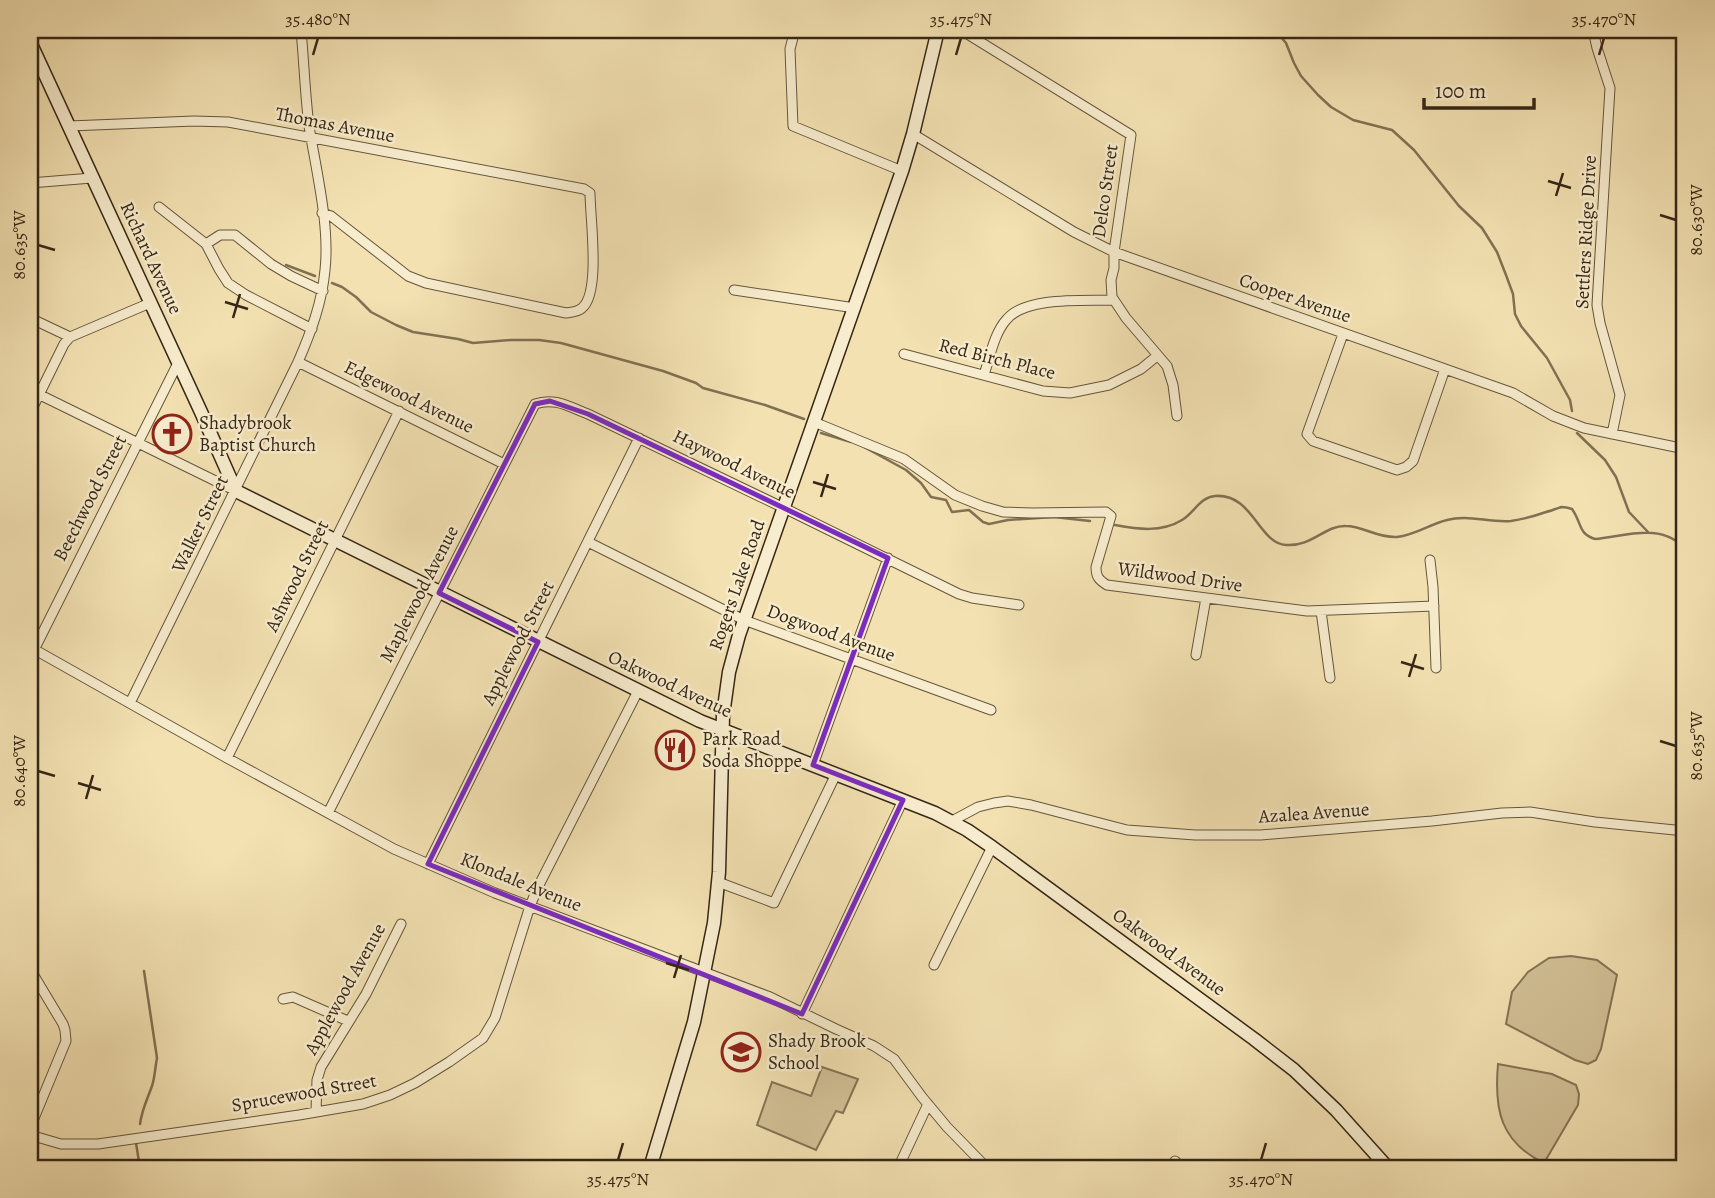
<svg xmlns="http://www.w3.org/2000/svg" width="1715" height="1198" font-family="Alegreya,serif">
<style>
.green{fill:#d3c197;stroke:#847456;stroke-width:2}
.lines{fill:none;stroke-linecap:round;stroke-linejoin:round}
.stream{stroke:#817153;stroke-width:2.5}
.street-casing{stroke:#65563c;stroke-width:11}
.secondary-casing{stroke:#362715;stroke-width:15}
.street{stroke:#f7eccd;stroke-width:9}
.secondary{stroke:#f7eccd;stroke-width:12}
.marked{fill:none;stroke:#7b2cbf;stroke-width:5;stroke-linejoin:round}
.ticks{fill:none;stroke:#362715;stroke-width:2.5}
.labels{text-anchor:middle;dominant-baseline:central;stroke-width:5;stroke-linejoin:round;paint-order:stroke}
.street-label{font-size:19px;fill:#362715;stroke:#f7eccd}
.poi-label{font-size:19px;fill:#362715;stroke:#f7eccd;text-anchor:start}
.neatline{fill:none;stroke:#362715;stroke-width:2.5}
.ticks-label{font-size:18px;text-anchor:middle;fill:#362715}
</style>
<rect width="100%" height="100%" fill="#f3e1b2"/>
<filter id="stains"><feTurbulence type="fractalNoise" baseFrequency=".00286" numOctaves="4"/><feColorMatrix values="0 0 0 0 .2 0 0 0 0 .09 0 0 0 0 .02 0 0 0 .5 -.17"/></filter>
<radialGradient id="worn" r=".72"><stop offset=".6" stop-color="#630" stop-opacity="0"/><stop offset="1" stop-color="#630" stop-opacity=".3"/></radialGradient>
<path class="green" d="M1571,956L1597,960L1617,975L1601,1049L1596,1060L1588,1064L1575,1060L1506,1024L1512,992L1528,972L1549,958Z
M1498,1064L1552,1074L1576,1085L1579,1094L1578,1105L1544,1163C1500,1142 1494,1109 1498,1064Z
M822,1067L858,1079L843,1113L836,1111L816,1150L757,1125L772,1082L811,1096Z"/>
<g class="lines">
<path class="stream" d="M1275,30L1286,43L1294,63L1301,76L1318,95L1331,107L1353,120L1392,130L1414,150L1459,206L1482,228L1497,252L1506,275L1513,294L1515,314L1521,326L1547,358L1570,400L1572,411
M286,265L315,276
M332,283L342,287L356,297L371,312L396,325L413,332L458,339L473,343L511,340H539L561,343L663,371L696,383L703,388L765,405L804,419
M821,433L851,442
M1577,433L1605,460L1616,477L1629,512L1648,532
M864,447L906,470L921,483L931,497L946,500L952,512L969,510L983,522L989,524L1008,520L1054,517L1090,521
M1115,525C1137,529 1161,533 1182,520C1194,513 1200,497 1215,496C1253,493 1258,543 1286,545C1312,547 1325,525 1346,526C1363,526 1377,538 1397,537C1416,535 1430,524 1447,520C1468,514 1489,523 1511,521C1523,519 1535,516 1546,512C1551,511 1557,508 1562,507C1565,507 1569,508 1572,509C1582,523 1578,534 1595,539C1626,536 1662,522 1685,549
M140,1124C142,1109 147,1100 152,1086C155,1077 155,1068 157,1058L144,971
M136,1143L140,1168"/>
<defs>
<path id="street" d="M795,30L790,49L793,126L902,171
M961,30L1131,135L1114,252V268L1111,280L1112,297L1126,318L1167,366L1173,385L1177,416
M1593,30L1597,48L1610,88L1597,305L1600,323L1620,395L1612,434
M69,126L194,121L228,122L584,189L590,193C590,217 601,293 582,308C578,312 572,312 566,313L426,283L408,276L331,216L322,213
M913,134L1074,232L1114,252L1513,393L1553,416L1584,428L1685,449
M30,183L92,178
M159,207L206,244L219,269L228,283L246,295L312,329
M206,244L220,235H235L271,264L291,276L323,291
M734,290L855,308
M30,318L70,337
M1343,334L1307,434L1313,441L1397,470L1406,467L1413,461L1445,369
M904,354L1043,391L1070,393L1109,385L1141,369L1157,356
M298,362L504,464
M984,375C990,357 994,333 1007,319C1027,296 1085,301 1114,300
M30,390L236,491
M30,413L64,344L70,337L150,303
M814,422L904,459L955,495L982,506L1003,512L1032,513L1106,512L1111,516L1096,567C1096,577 1099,580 1107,585L1307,611L1434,606
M588,542L744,620L991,710
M1430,560L1433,587L1436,668
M1321,611L1330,678
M30,647L227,758L394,849L495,893L770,997L836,1029L874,1046L894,1059L922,1097L947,1127L987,1168
M34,650L178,363
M1196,655L1206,598
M130,703L298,362C311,332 322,303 325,270C330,226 316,170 309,126C305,94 304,62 301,30
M227,758L399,411
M813,765L888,558
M328,813L535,404C555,397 569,407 588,414L784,508L959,594L972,598L1019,605
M952,821L978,807L994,803L1008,801L1031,805L1127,830L1195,835H1261L1432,821L1502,813L1530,812L1595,822L1685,831
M428,864L639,438
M718,882L774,903L836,774
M934,965L992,847
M30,969L63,1024L65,1030L66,1041L30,1128
M283,999L293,997L348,1021
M802,1014L903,800
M316,1112L317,1080L321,1067L366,994L401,924
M30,1135L61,1144H98L299,1115L363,1104L390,1095L415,1083L449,1062L483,1038L495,1018L530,906L538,887L638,691
M1175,1161L1182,1168
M898,1168L928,1104"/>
<path id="secondary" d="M30,42L201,412L236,491L700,721L935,813L967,830L992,847L1254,1039L1294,1070L1336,1110L1388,1168
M650,1168L694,1022L714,923L719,872L723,715L729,672L739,635L902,171L913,134L938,30"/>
</defs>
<use href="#street" class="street-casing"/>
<use href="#secondary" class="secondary-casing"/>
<use href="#street" class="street"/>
<use href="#secondary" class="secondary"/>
</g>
<path class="marked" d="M550,401L588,414L888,558L813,765L903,800L802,1014L428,864L538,642L439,593L535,404Z"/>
<path class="ticks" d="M313,55L318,38M956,55L961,38M1599,55L1604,38M1548,181L1571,188M1556,196L1563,173M1660,215L1676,220M38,245L55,250M225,302L248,309M233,318L240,294M813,482L836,489M821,497L828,474M1401,662L1424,669M1409,677L1416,654M1660,741L1676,746M38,771L55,776M78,783L101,790M86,799L93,775M666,963L689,970M674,978L681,955M618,1160L623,1143M1261,1160L1266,1143"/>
<defs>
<symbol id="church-ring" viewBox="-11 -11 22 22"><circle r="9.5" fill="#f7eccd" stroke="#8f2418" stroke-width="1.5"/><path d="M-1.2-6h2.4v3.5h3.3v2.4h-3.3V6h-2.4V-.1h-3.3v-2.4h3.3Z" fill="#8f2418"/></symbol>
<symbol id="restaurant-ring" viewBox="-11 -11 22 22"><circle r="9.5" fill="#f7eccd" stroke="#8f2418" stroke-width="1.5"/><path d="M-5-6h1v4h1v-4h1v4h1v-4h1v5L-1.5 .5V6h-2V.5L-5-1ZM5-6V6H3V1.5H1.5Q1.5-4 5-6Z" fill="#8f2418"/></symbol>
<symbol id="school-ring" viewBox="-11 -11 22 22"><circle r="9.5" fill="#f7eccd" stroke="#8f2418" stroke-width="1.5"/><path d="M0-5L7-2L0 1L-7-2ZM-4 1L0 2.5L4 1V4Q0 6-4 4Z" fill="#8f2418"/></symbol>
</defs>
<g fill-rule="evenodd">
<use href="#church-ring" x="150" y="412" width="44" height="44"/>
<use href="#restaurant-ring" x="653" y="728" width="44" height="44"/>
<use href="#school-ring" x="719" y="1030" width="44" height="44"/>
</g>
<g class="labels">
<g class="street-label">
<text transform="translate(335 125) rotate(11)">Thomas Avenue</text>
<text transform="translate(1105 191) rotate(-82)">Delco Street</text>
<text transform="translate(1586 232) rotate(-87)">Settlers Ridge Drive</text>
<text transform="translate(151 258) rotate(65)">Richard Avenue</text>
<text transform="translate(1295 298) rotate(19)">Cooper Avenue</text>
<text transform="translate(997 359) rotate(14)">Red Birch Place</text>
<text transform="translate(409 397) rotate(26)">Edgewood Avenue</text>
<text transform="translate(734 464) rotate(26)">Haywood Avenue</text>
<text transform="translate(90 498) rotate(-63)">Beechwood Street</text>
<text transform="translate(200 524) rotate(-64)">Walker Street</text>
<text transform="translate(297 576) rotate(-64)">Ashwood Street</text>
<text transform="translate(1180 577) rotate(8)">Wildwood Drive</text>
<text transform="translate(737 585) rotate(-71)">Rogers Lake Road</text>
<text transform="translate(419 594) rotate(-63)">Maplewood Avenue</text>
<text transform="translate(831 633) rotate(20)">Dogwood Avenue</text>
<text transform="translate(518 643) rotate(-63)">Applewood Street</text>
<text transform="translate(670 684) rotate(25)">Oakwood Avenue</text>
<text transform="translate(1314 813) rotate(-4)">Azalea Avenue</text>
<text transform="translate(521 882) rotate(22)">Klondale Avenue</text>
<text transform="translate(1169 952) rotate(36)">Oakwood Avenue</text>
<text transform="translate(345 989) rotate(-61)">Applewood Avenue</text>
<text transform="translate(304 1093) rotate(-10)">Sprucewood Street</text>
</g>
<g class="poi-label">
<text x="199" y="423">Shadybrook<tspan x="199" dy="22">Baptist Church</tspan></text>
<text x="702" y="739">Park Road<tspan x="702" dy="22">Soda Shoppe</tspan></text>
<text x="768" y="1041">Shady Brook<tspan x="768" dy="22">School</tspan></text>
</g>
</g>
<rect width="1715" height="1198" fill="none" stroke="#f3e1b2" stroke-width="77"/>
<path d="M1424 98v10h110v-10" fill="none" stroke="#362715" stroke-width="3.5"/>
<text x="1435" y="98" font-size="21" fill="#362715" stroke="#f7eccd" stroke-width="5" paint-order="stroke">100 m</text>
<rect x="38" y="38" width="1638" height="1122" class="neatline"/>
<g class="ticks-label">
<text x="318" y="25">35.480°N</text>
<text x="961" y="25">35.475°N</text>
<text x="1604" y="25">35.470°N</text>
<text transform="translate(1696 220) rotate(-90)" y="6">80.630°W</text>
<text transform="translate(19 245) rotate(-90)" y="6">80.635°W</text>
<text transform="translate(1696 746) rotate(-90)" y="6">80.635°W</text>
<text transform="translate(19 771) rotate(-90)" y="6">80.640°W</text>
<text x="618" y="1185">35.475°N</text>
<text x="1261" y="1185">35.470°N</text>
</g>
<rect width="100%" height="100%" filter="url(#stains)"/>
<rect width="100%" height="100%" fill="url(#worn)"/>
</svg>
